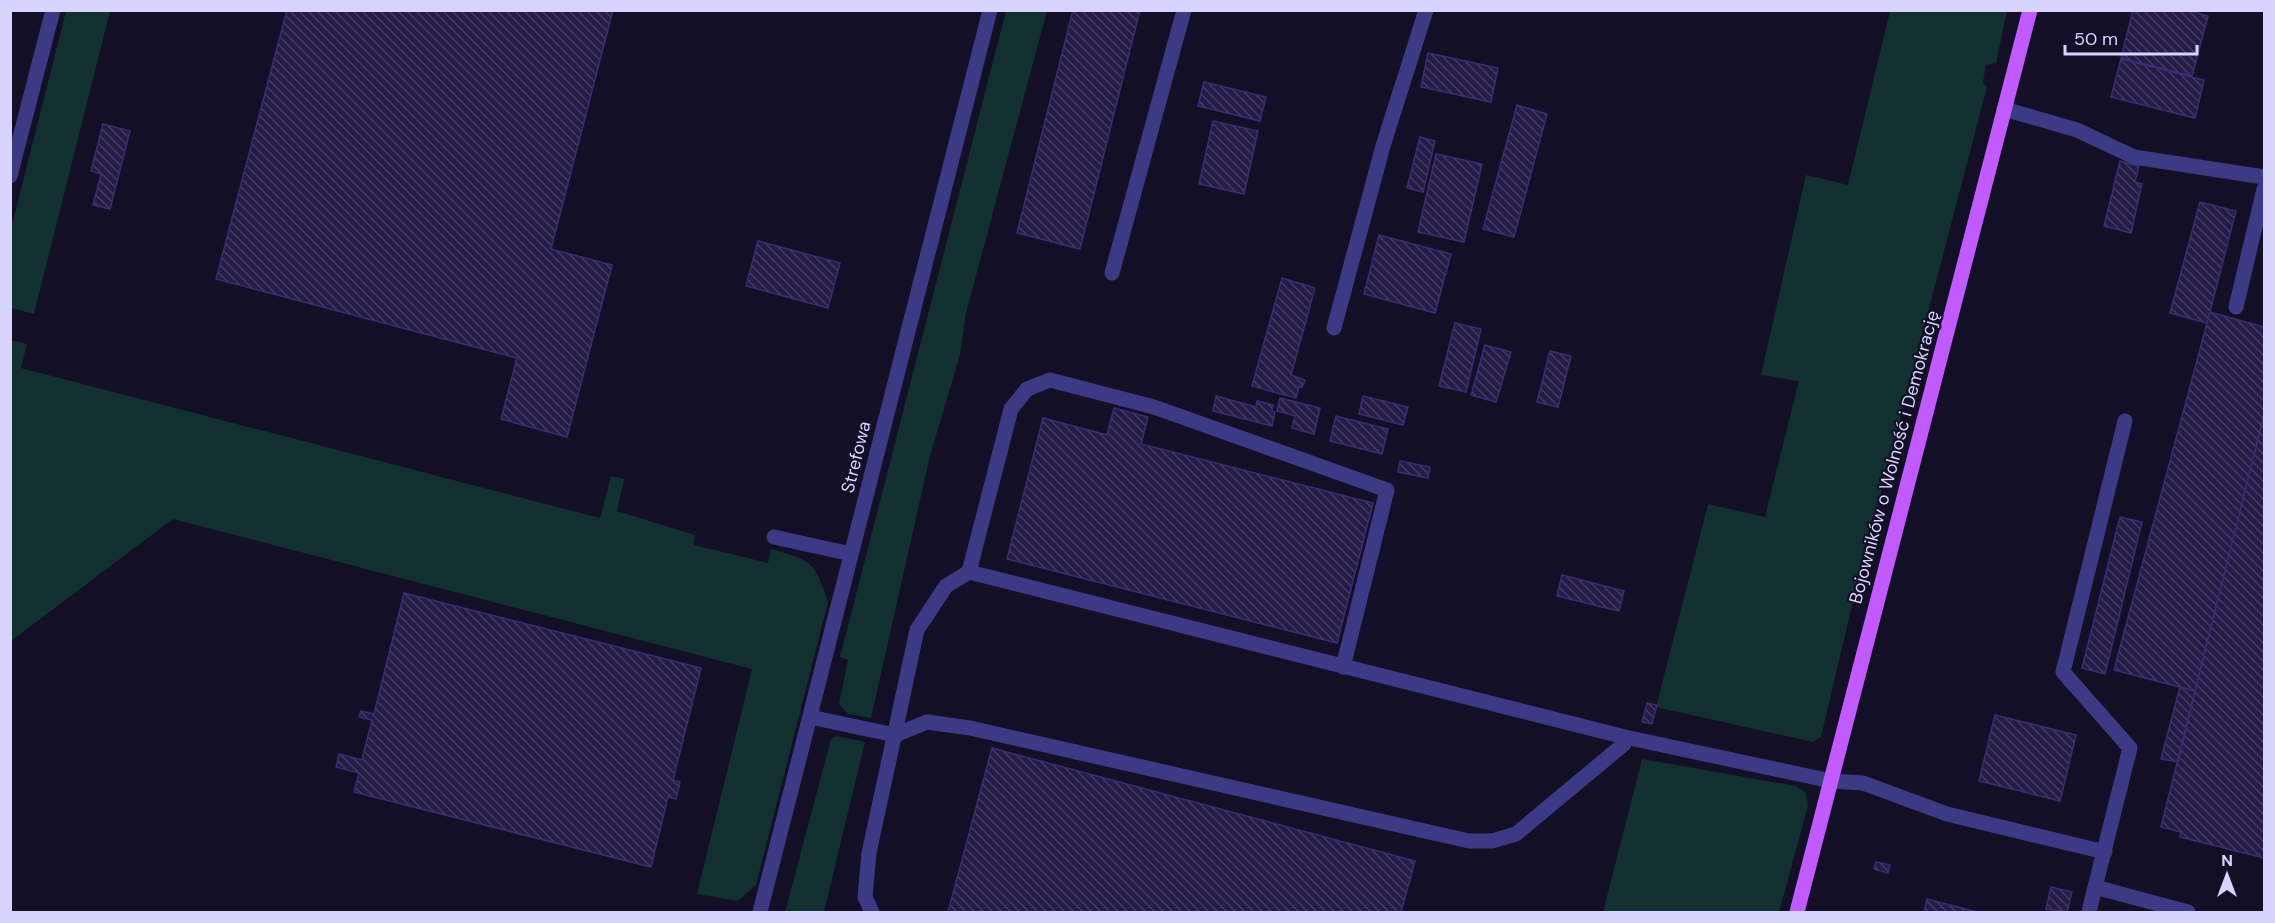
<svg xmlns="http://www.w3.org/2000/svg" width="2275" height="923" font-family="'DM Sans',sans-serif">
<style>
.green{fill:#12302f}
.building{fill:url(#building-back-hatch);stroke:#3b2d73;stroke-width:1.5}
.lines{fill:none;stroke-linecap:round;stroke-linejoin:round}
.minor{stroke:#3d3a85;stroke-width:15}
.major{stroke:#c25bff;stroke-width:15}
.labels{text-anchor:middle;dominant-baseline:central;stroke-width:4.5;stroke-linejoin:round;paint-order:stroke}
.street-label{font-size:18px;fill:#d9d4ff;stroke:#130f26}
</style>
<defs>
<pattern id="building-back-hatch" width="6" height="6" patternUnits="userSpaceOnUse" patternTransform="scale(1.5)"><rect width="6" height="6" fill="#241b47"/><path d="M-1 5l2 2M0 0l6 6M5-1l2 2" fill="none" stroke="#433b63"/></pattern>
</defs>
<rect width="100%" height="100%" fill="#130f26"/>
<path class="green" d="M66,11H110L34,314L11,308V229Z
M1006,11H1047L966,313L960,355L930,456L871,718L848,714L839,704L848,660L840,657Z
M1890,11H2007L1996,63L1986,65L1983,82L1987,87L1859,576L1821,737L1813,742L1656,707L1708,504L1765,517L1799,381L1761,375L1806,175L1848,185Z
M11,340L27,344L21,368L600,518L611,476L624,479L617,511L695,535L694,545L768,563L771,549C812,561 814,560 828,602L756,885L738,901L697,894L752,669L173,519L11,641Z
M837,736L865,742L824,912H785L831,739Z
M1642,759L1796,786L1806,793L1808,806L1779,912H1603Z"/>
<path class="building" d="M287,10H613L551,249L612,265L567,437L501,419L517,358L216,279Z
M1073,10H1140L1080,249L1017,233Z
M2133,10H2186L2208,16L2192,76L2121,58Z
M1428,53L1498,68L1491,102L1421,87Z
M2121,59L2204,80L2195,118L2111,97Z
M1204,82L1266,97L1260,121L1198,106Z
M1517,105L1547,114L1514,237L1483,229Z
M1213,121L1258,131L1244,194L1199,184Z
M103,124L130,131L110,209L93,205L101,174L91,171Z
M1420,137L1435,141L1423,192L1407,188Z
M1436,154L1482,164L1464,242L1418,232Z
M2120,161L2139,166L2135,182L2142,184L2131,233L2104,226Z
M2200,202L2236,211L2207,323L2170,313Z
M1379,235L1451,254L1435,313L1364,294Z
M758,241L840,263L828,308L746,286Z
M1282,278L1315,288L1291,375L1305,380L1302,387L1299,386L1296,398L1252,386Z
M2210,312L2264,327V415L2195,691L2114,670Z
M1455,323L1481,329L1466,392L1439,386Z
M1485,345L1511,352L1496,402L1471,395Z
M1550,351L1571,356L1558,407L1537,402Z
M1216,396L1256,407L1257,401L1273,405L1272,411L1275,412L1272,426L1213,411Z
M1363,396L1408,407L1403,425L1359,414Z
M1280,398L1320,408L1314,434L1292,428L1295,416L1277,411Z
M1114,408L1148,417L1141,444L1373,503L1337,643L1007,559L1043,418L1107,435Z
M2264,415V858L2180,837L2181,832L2161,827Z
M1336,416L1388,429L1382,454L1330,441Z
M1400,461L1430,467L1428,478L1398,472Z
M2120,517L2142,522L2105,674L2082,668Z
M1562,575L1624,591L1619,611L1557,596Z
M404,593L701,668L673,780L680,782L676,799L668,797L651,867L354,792L359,773L336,767L339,754L362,760L372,720L359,717L361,711L374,714Z
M2180,687L2195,691L2178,762L2161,759Z
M1647,703L1657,705L1652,724L1642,722Z
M1995,715L2076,735L2060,801L1979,781Z
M992,748L1415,861L1401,912H948Z
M1876,862L1890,865L1888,873L1874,869Z
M2051,887L2072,892L2067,912L2046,909Z
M1927,899L1977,912H1924Z"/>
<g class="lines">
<path class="minor" d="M2004,109L2077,130L2134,157L2264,177
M10,176L53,10
M1112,273L1184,10
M2236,307L2264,189
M1334,328L1383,146L1426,10
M774,537L851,554
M810,717L895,735L927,722L970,728L1469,841H1492L1516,834L1624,744L1625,737L969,572
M1625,737L1831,781L1863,783L1947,814L2105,852
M2095,887L2130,748L2063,672L2125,421
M760,912L990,10
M872,912L865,897L869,853L917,630L946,586L969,572L1011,409L1027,389L1050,380L1154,407L1387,490L1343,667
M2089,912L2095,887L2188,912"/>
<path class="major" d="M1797,912L2030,10"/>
</g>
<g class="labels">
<g class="street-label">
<text transform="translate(856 457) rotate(-76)">Strefowa</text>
<text transform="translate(1894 457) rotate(-75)">Bojowników o Wolność i Demokrację</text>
</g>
</g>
<rect width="2275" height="923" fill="none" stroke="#d9d4ff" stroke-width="24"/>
<g transform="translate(2227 875)" stroke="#130f26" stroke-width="4.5" paint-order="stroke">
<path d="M0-4.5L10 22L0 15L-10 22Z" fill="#d9d4ff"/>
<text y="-9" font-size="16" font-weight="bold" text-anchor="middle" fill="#d9d4ff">N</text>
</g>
<path d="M2065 45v9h132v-9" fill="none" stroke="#d9d4ff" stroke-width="3"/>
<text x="2074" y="45" font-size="18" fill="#d9d4ff" stroke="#130f26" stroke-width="4.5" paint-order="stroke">50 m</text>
</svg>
